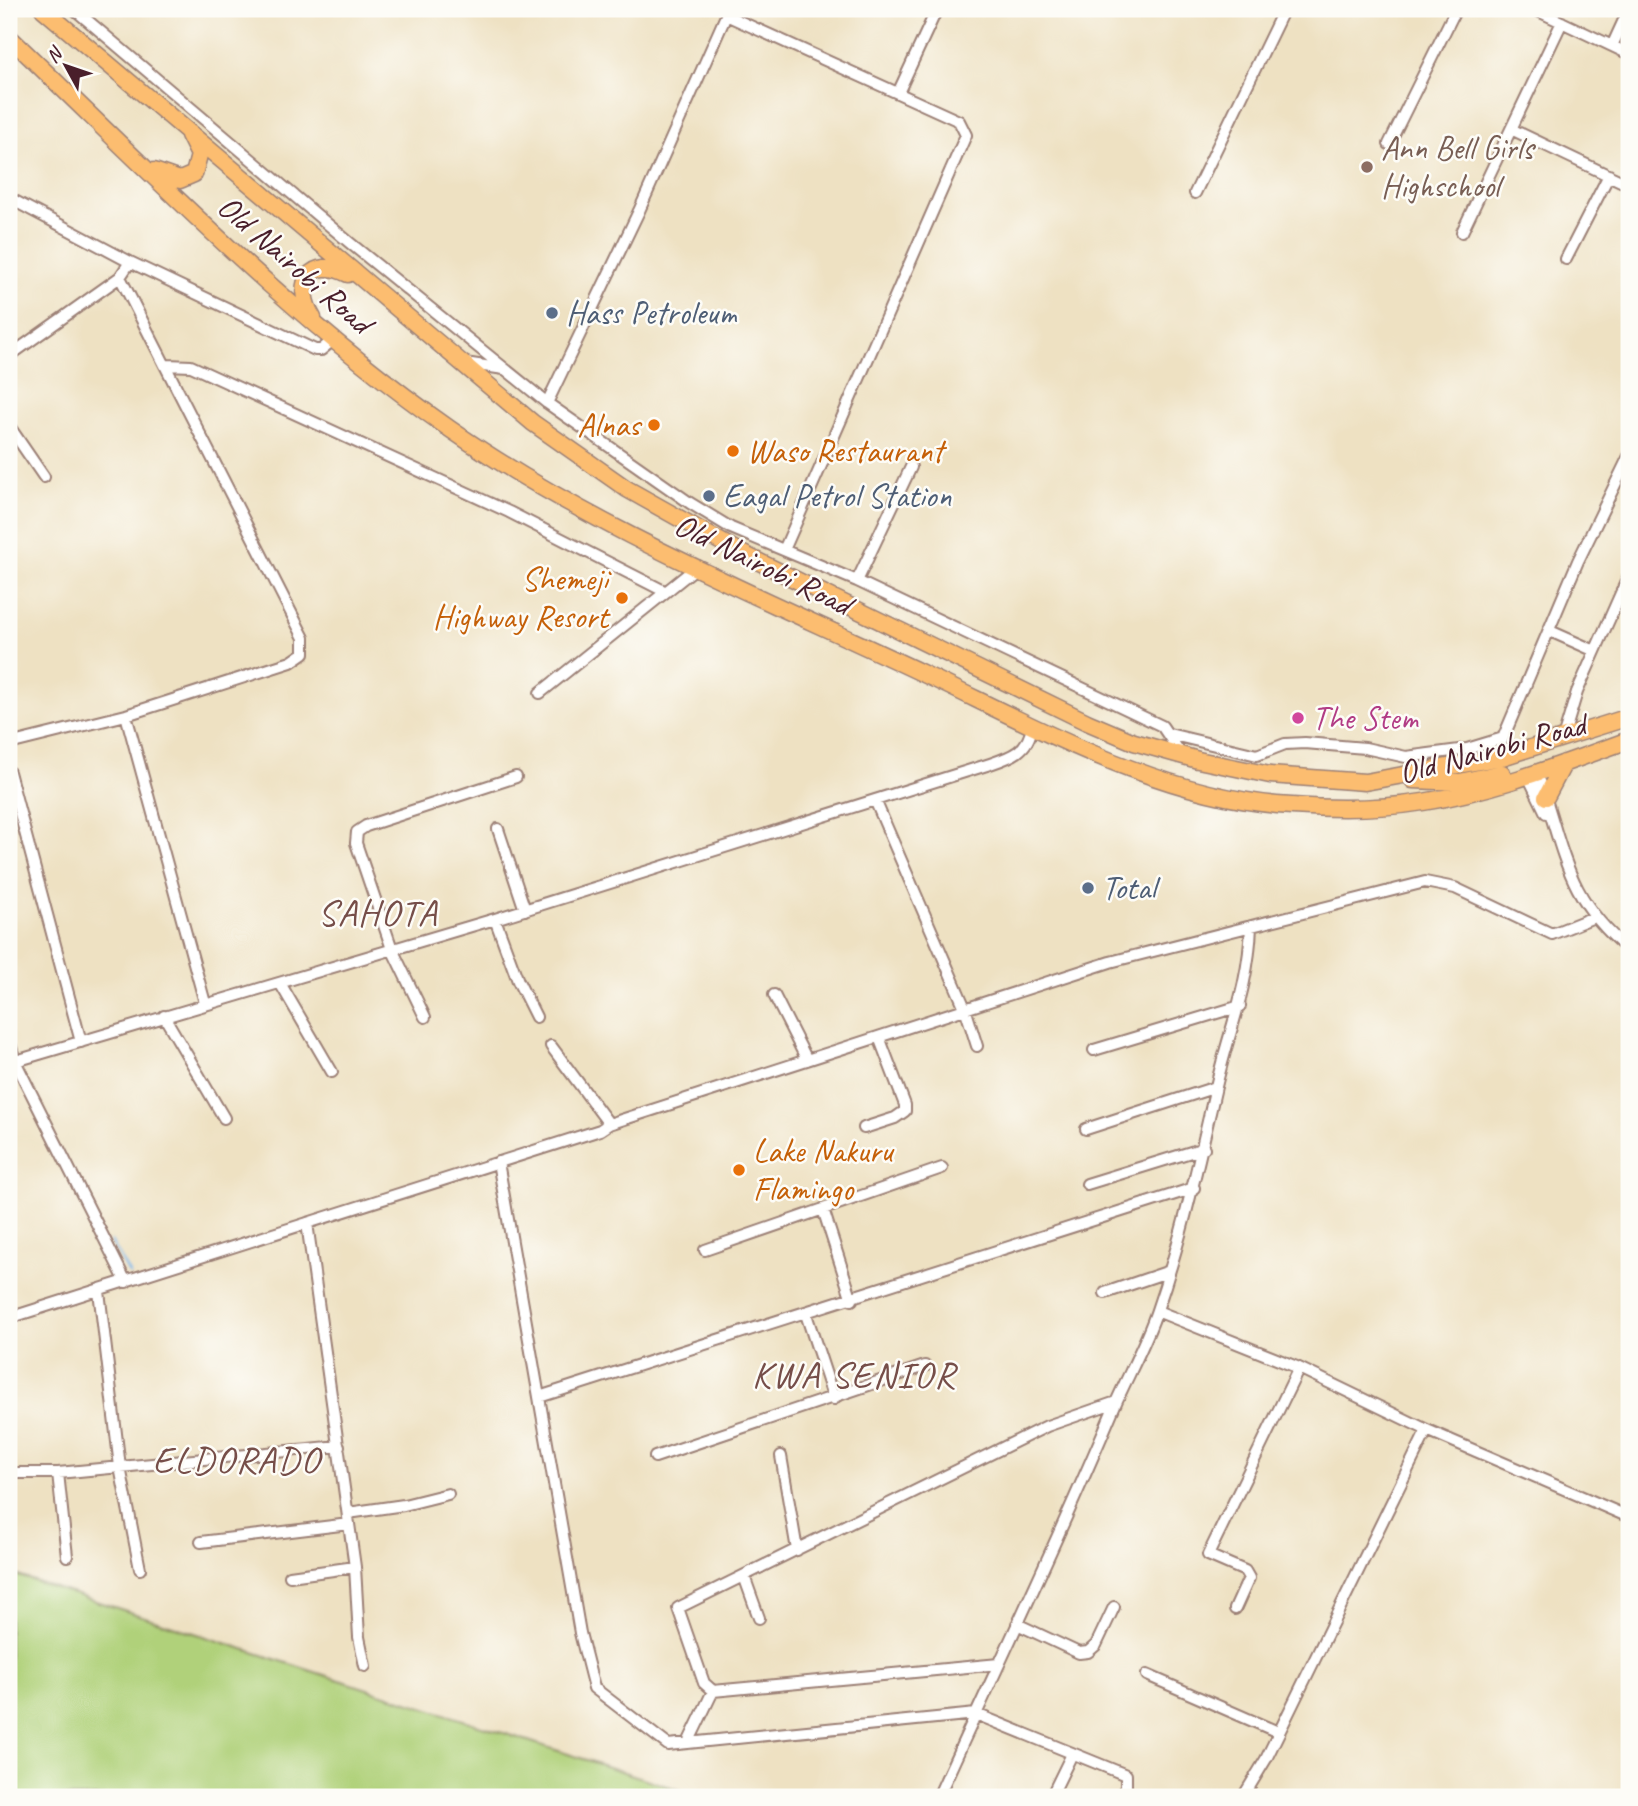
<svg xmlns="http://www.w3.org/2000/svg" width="1638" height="1806" font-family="Caveat,sans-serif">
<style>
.green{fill:#b0d17a;stroke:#7d7852;stroke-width:2}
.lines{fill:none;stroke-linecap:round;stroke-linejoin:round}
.stream{stroke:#76b6ea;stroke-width:2.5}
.minor-casing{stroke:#9c8076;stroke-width:14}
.highway-casing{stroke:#9c8076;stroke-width:19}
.minor{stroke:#fff;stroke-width:10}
.highway{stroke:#fcbd6f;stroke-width:16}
.education-dot{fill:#8d6e63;stroke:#fdfcf7;stroke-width:2.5}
.service-dot{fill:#5c6f8a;stroke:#fdfcf7;stroke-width:2.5}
.food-dot{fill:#e8710a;stroke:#fdfcf7;stroke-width:2.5}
.hotel-dot{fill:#d1479c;stroke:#fdfcf7;stroke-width:2.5}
.labels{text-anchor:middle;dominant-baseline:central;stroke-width:5;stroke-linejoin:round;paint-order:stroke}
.education-label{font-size:33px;fill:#785e54;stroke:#fdfcf7;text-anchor:start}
.street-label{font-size:33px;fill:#4a1f2b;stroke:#fdfcf7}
.service-label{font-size:33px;fill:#4e5e75;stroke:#fdfcf7;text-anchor:start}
.food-label{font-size:33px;fill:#c56008;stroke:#fdfcf7;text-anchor:end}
.hotel-label{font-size:33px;fill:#b23c85;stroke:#fdfcf7;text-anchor:start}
.quarter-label{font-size:37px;letter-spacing:2px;fill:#764e49;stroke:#fdfcf7}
</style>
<rect width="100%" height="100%" fill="#fdfcf7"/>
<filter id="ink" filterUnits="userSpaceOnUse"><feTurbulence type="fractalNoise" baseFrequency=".0143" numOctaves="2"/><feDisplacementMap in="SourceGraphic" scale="14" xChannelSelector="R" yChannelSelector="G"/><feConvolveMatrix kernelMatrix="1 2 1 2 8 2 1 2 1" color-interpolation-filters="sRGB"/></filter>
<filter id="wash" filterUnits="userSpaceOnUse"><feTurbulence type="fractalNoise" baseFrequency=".00686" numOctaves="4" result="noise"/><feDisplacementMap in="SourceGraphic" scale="28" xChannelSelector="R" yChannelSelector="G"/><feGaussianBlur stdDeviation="1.57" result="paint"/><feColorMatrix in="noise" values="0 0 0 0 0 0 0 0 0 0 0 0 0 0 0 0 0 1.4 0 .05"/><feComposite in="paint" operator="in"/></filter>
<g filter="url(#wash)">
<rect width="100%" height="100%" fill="#eee1c2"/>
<path class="green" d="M9,1573L701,1797H9Z"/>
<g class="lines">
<path class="stream" d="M111,1241L130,1275"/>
</g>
</g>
<g filter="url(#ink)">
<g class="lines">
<defs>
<path id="minor" d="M74,9L350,243L547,403L690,503L731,528L857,581L1162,726L1183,757
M1534,9L1629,54
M726,15L959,121L966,135L784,550
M1612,46L1629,9
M898,93L937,9
M1511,129L1629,185
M1389,144L1456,9
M1195,193L1284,9
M9,198L130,262L315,350H321L333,340
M1462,232L1562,22
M1566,259L1609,175
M9,356L120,277L130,262
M465,363L504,369
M167,365L191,366L509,512L666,592
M547,403L639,211L728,11
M9,426L44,477
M857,581L911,467
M1550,631L1595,651
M540,693L698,566
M126,715L205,1003
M1169,734L1257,755L1285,744L1305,743L1365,748L1406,757L1467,749L1500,739
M1563,738L1577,692L1629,575
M1501,743L1578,561L1629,456
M9,744L126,715L291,662L304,653V638L120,277
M9,772L81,1042
M1537,773C1564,846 1563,896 1629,950
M1528,776L1546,813
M875,800L965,1008L977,1046
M498,829L525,910
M495,919L518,981L536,1017
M280,983L332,1072
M774,995L807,1060
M164,1016L224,1118
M425,1017L392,949L356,843L357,832L366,826L516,777
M9,1040L15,1061L126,1282
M551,1046L609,1124
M1094,1050L1240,1006
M9,1063L495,919L990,764C1011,757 1029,751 1032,726
M864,1128L895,1118L905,1111V1105L879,1037
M1086,1129L1216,1087
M498,1162L539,1397L1194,1188
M1087,1184L1204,1148
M823,1209L852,1300
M307,1223L355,1567L359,1637L365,1666
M705,1250L942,1168
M99,1291L120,1467L140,1569
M1105,1293L1167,1272
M1157,1311L1299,1368L1427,1430L1629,1517
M806,1314L834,1399
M9,1318L600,1130L609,1124L1110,962L1425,882L1455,888L1552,934L1594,917
M539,1397L580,1633L594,1688L668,1745L976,1714L1126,1775V1787L1120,1797
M781,1456L797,1550
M655,1457L925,1366
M9,1473H58L339,1446
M58,1473L67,1556
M348,1513L404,1505L448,1494
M201,1542L349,1524
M290,1576L355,1567
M744,1576L759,1618
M1235,1609L1249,1578L1245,1571L1208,1555L1299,1368
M1017,1624L1079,1653L1088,1652L1096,1645L1114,1607
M999,1664L713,1691L704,1683L678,1608L1047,1426L1116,1402
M1147,1675L1278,1732
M688,1743L713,1691
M938,1797C997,1667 1059,1539 1114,1407C1128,1375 1146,1343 1157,1310C1182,1238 1198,1164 1215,1091C1228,1032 1249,988 1251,926
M1051,1797L1072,1754
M1243,1797L1266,1759L1427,1430"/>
<path id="highway" d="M43,9L533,423L627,489L741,553L1087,722L1134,742L1198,760L1270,775L1365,782L1502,757L1629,717
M9,37C151,172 288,316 450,429C595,530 764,598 924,674C1038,728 1163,799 1292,806C1334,809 1381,809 1423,802C1494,791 1562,764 1629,740
M154,171L180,180L194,174L199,155L189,135
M313,318C292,284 311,255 348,274
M1413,780L1460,782L1502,773
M1546,797L1564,763"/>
</defs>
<use href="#minor" class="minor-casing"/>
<use href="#highway" class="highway-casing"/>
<use href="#minor" class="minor"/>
<use href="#highway" class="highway"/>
</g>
</g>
<circle class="education-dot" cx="1367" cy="167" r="7"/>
<g class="service-dot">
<circle cx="552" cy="313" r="7"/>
<circle cx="709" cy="496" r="7"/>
<circle cx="1088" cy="888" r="7"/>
</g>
<g class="food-dot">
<circle cx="654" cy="425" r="7"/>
<circle cx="733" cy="451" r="7"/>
<circle cx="622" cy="598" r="7"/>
<circle cx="739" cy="1170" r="7"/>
</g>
<circle class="hotel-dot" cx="1298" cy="718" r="7"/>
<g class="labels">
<g class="education-label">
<text x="1381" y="148">Ann Bell Girls<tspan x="1381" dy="38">Highschool</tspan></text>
</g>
<g class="street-label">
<text transform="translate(295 264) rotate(41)">Old Nairobi Road</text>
<text transform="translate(763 564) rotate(26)">Old Nairobi Road</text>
<text transform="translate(1492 748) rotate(-15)">Old Nairobi Road</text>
</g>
<g class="service-label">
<text x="566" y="313">Hass Petroleum</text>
<text x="723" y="496">Eagal Petrol Station</text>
<text x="1102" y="888">Total</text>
</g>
<g class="food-label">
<text x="640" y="425">Alnas</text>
<text x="747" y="451" text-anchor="start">Waso Restaurant</text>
<text x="608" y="579">Shemeji<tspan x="608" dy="38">Highway Resort</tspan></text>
<text x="753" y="1151" text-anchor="start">Lake Nakuru<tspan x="753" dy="38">Flamingo</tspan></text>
</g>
<g class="hotel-label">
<text x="1312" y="718">The Stem</text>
</g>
<g class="quarter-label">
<text x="378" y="912">SAHOTA</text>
<text x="854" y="1374">KWA SENIOR</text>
<text x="237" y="1459">ELDORADO</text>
</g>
</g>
<rect width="1638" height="1806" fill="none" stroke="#fdfcf7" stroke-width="35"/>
<g transform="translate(66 66) rotate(310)" stroke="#fdfcf7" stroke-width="5" paint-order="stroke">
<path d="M0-5L12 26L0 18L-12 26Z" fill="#4a1f2b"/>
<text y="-10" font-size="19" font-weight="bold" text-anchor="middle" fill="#4a1f2b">N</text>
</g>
</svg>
